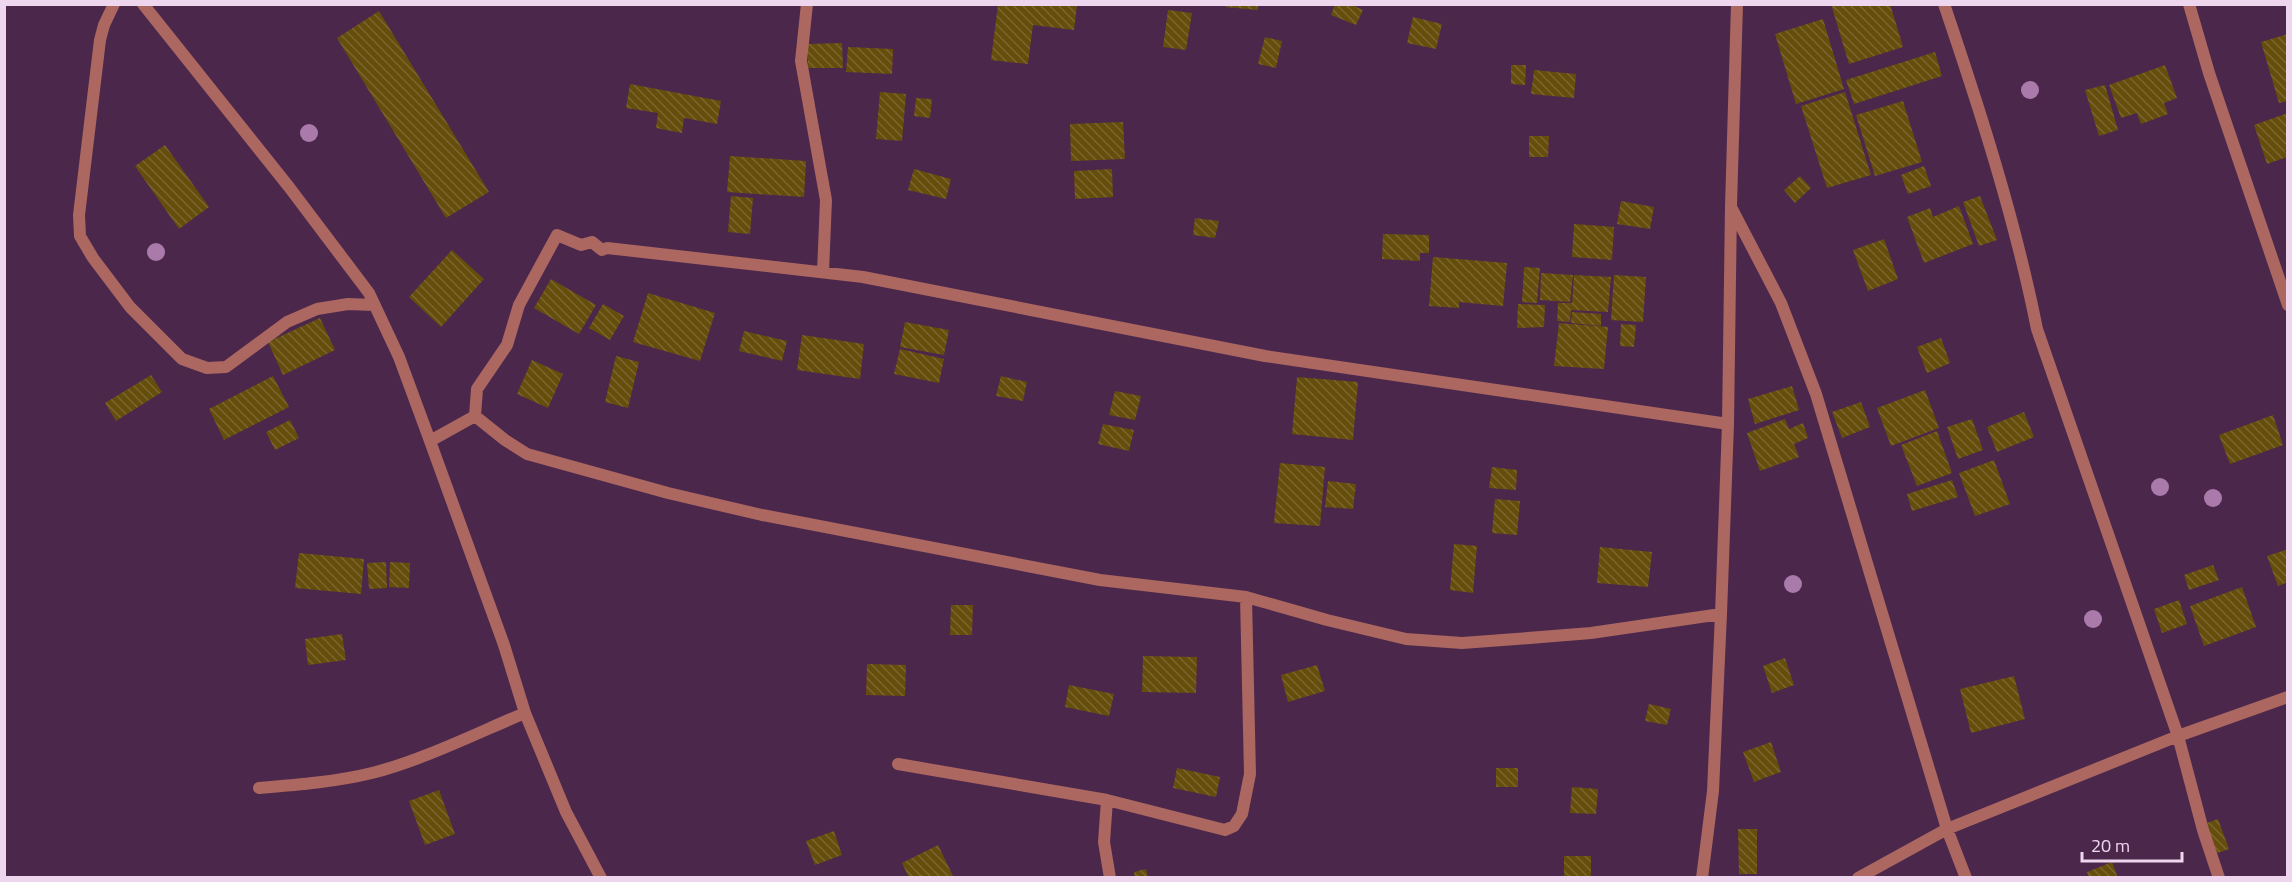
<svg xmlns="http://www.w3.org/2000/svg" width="2292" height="882" font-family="'Titillium Web',sans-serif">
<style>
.building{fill:url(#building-back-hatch)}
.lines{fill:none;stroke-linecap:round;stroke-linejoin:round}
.minor{stroke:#ab6760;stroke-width:12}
.tree{fill:#aa7aab}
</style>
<defs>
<pattern id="building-back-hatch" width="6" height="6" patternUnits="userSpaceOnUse" patternTransform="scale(1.5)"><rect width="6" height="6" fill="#654d0b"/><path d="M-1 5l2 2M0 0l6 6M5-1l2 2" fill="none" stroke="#7b662f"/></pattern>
</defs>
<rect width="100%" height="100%" fill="#4b274c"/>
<path class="building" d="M1226,4H1258V10L1225,7Z
M1335,4H1350L1363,10L1356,25L1331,15Z
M1831,4H1890L1903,47L1849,64Z
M998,5H1077L1074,30L1033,25L1028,64L991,60Z
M1168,10L1192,13L1186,50L1163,47Z
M379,11L489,192L446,218L337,38Z
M1413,17L1442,24L1436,49L1407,43Z
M1823,19L1844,89L1796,104L1775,34Z
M2288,34V101L2279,103L2261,42Z
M1265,37L1282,41L1276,68L1258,64Z
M842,43L843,68H808V44Z
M848,47L893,49L892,74L846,72Z
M1935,52L1942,76L1854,104L1846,80Z
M1511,65H1526L1525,85L1511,84Z
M2165,65L2177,98L2164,103L2168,114L2141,124L2137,113L2121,118L2109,85Z
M1534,70L1576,74L1574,98L1531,94Z
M630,84L721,101L717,124L684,118L682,133L656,128L658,113L626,108Z
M2105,85L2118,130L2099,136L2085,90Z
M880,92L906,94L902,141L876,139Z
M1845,92L1871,175L1827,188L1801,106Z
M916,98L932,99L930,118L914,116Z
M1903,101L1922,162L1875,176L1856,115Z
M2288,113V150L2285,151L2287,157L2267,164L2254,125Z
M1123,122L1125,159L1071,161L1070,124Z
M1529,136H1549L1548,157H1529Z
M165,145L209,207L179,229L135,166Z
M730,156L806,161L804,197L727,192Z
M1924,166L1931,186L1908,194L1901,175Z
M914,169L951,179L946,199L908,190Z
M1112,169L1113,197L1075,199L1074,171Z
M1800,176L1811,188L1795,203L1784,190Z
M731,196L753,198L750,234L728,232Z
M1980,196L1997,240L1979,246L1963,202Z
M1621,201L1654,207L1650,229L1617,224Z
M1959,206L1973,244L1924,263L1907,217L1930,208L1933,217Z
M1195,218L1219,221L1215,238L1193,235Z
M1574,224L1614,227L1612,260L1572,257Z
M1383,234L1429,235V253H1420V261L1382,259Z
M1884,239L1898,279L1868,291L1853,250Z
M452,250L484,279L441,327L409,297Z
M1433,257L1507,263L1503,306L1459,302V308L1429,306Z
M1524,267L1540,268L1537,303L1522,302Z
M1541,273L1573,275L1570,302L1540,300Z
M1574,275L1611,277L1608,312L1571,310L1570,322L1557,321L1558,303H1572Z
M1614,275L1646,277L1643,322L1611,320Z
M551,279L596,305L579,334L534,308Z
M648,293L715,313L700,361L633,342Z
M603,304L624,316L610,340L589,328Z
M1518,304L1545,305L1544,327L1517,328Z
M1572,312L1601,314V326L1571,323Z
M320,318L335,350L283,375L268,342Z
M905,322L949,330L944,355L900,347Z
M1559,323L1608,327L1604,369L1554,366Z
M1621,324L1636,325L1634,347L1620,346Z
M744,331L787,341L782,361L739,351Z
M802,335L864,344L860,379L797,370Z
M1941,338L1950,363L1927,373L1917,347Z
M900,349L944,359L939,383L894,374Z
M616,356L639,362L628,408L605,402Z
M532,360L563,374L548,408L517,394Z
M151,375L162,392L116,421L105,403Z
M273,376L289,407L224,440L209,409Z
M1001,376L1027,382L1023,401L996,396Z
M1297,377L1358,382L1353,440L1292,434Z
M1792,386L1799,410L1755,424L1748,399Z
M1925,390L1939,428L1891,446L1877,408Z
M1115,391L1141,396L1135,420L1109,415Z
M1861,402L1870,427L1842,438L1832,412Z
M2024,412L2034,437L1997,452L1987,427Z
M2273,415L2283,445L2230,464L2219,435Z
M1785,419L1789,429L1803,423L1808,438L1794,444L1799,457L1760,471L1747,433Z
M1972,419L1983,450L1958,459L1947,427Z
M290,420L299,438L275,450L266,432Z
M1103,424L1134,430L1129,451L1098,444Z
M1937,431L1952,473L1917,486L1901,445Z
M1994,460L2010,504L1975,516L1959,473Z
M1280,463L1325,467L1320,526L1274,523Z
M1492,467L1517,470L1516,490L1489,488Z
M1952,480L1958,497L1912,511L1907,494Z
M1328,481L1356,484L1353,509L1325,507Z
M1495,499L1520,501L1517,535L1492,533Z
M1454,544L1477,546L1473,593L1450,590Z
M1600,547L1652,552L1648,587L1597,583Z
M2288,549V582L2278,586L2267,556Z
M299,553L364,559L361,594L295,588Z
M386,562L387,588L369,589L367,563Z
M390,562L410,563L409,588L389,587Z
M2213,565L2219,580L2189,590L2184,575Z
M2242,587L2256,627L2204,646L2190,606Z
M2179,600L2187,624L2162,633L2154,609Z
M951,605H973L972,635H950Z
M342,634L346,660L308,665L305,639Z
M1143,656L1197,657L1196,693L1142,692Z
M1785,658L1794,685L1772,693L1763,666Z
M867,664L906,665L905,696L866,695Z
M1317,665L1325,691L1288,702L1281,675Z
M2014,676L2025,719L1971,733L1960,689Z
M1069,685L1114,694L1109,716L1065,707Z
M1649,704L1671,709L1667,725L1645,721Z
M1771,742L1781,772L1754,782L1743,752Z
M1177,768L1220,777L1216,797L1173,788Z
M1496,768H1518V787H1496Z
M1572,787L1598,789L1596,814L1570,813Z
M439,790L455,834L425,845L409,801Z
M2218,819L2229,849L2215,854L2204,824Z
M1738,829H1757V874H1739Z
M834,831L842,855L815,865L806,841Z
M938,845L954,878H909L902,863Z
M1564,856H1591V877H1564Z
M2112,862L2118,878H2089L2087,872Z
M1146,869L1148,878H1135L1134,872Z"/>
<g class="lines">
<path class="minor" d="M114,4L104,25L100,40L79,215L80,236L93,258L130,307L182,359L207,368L226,367L287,322L317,309L348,304L374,305
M143,4L289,187L369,293L399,357L430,441L504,645L525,713L566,812L601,878
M807,4L801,61L826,200L823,272
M1944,4C1980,110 2015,219 2037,329L2178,736L2203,830L2219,878
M2189,4L2209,73L2288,305
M1731,207L1781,303L1816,394L1947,829L1966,878
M475,416L505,440L527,454L668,493L762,515L1100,580L1246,597L1327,620L1406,639L1462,643L1516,639L1591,633L1721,614
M430,441L475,416L477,389L507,345L519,305L557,235L581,245L592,242L602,250L607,248L863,277L1265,356L1728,424
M898,764L1107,800L1225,830L1234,826L1242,814L1250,774L1246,597
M259,788C296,785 335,782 372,773C423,760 477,733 525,713
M1107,800L1104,842L1110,878
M1702,878L1713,791L1721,614L1728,424L1731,206L1737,4
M1858,878L1947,829L2178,736L2288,697"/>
</g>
<g class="tree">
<circle cx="2030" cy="90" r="9"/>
<circle cx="309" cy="133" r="9"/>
<circle cx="156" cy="252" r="9"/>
<circle cx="2160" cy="487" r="9"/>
<circle cx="2213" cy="498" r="9"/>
<circle cx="1793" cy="584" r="9"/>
<circle cx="2093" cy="619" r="9"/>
</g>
<rect width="2292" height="882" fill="none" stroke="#eed7ee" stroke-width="12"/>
<path d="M2082 852v9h100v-9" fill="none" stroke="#eed7ee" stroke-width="3"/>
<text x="2091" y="852" font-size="18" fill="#eed7ee" stroke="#4b274c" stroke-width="4.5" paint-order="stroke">20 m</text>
</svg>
